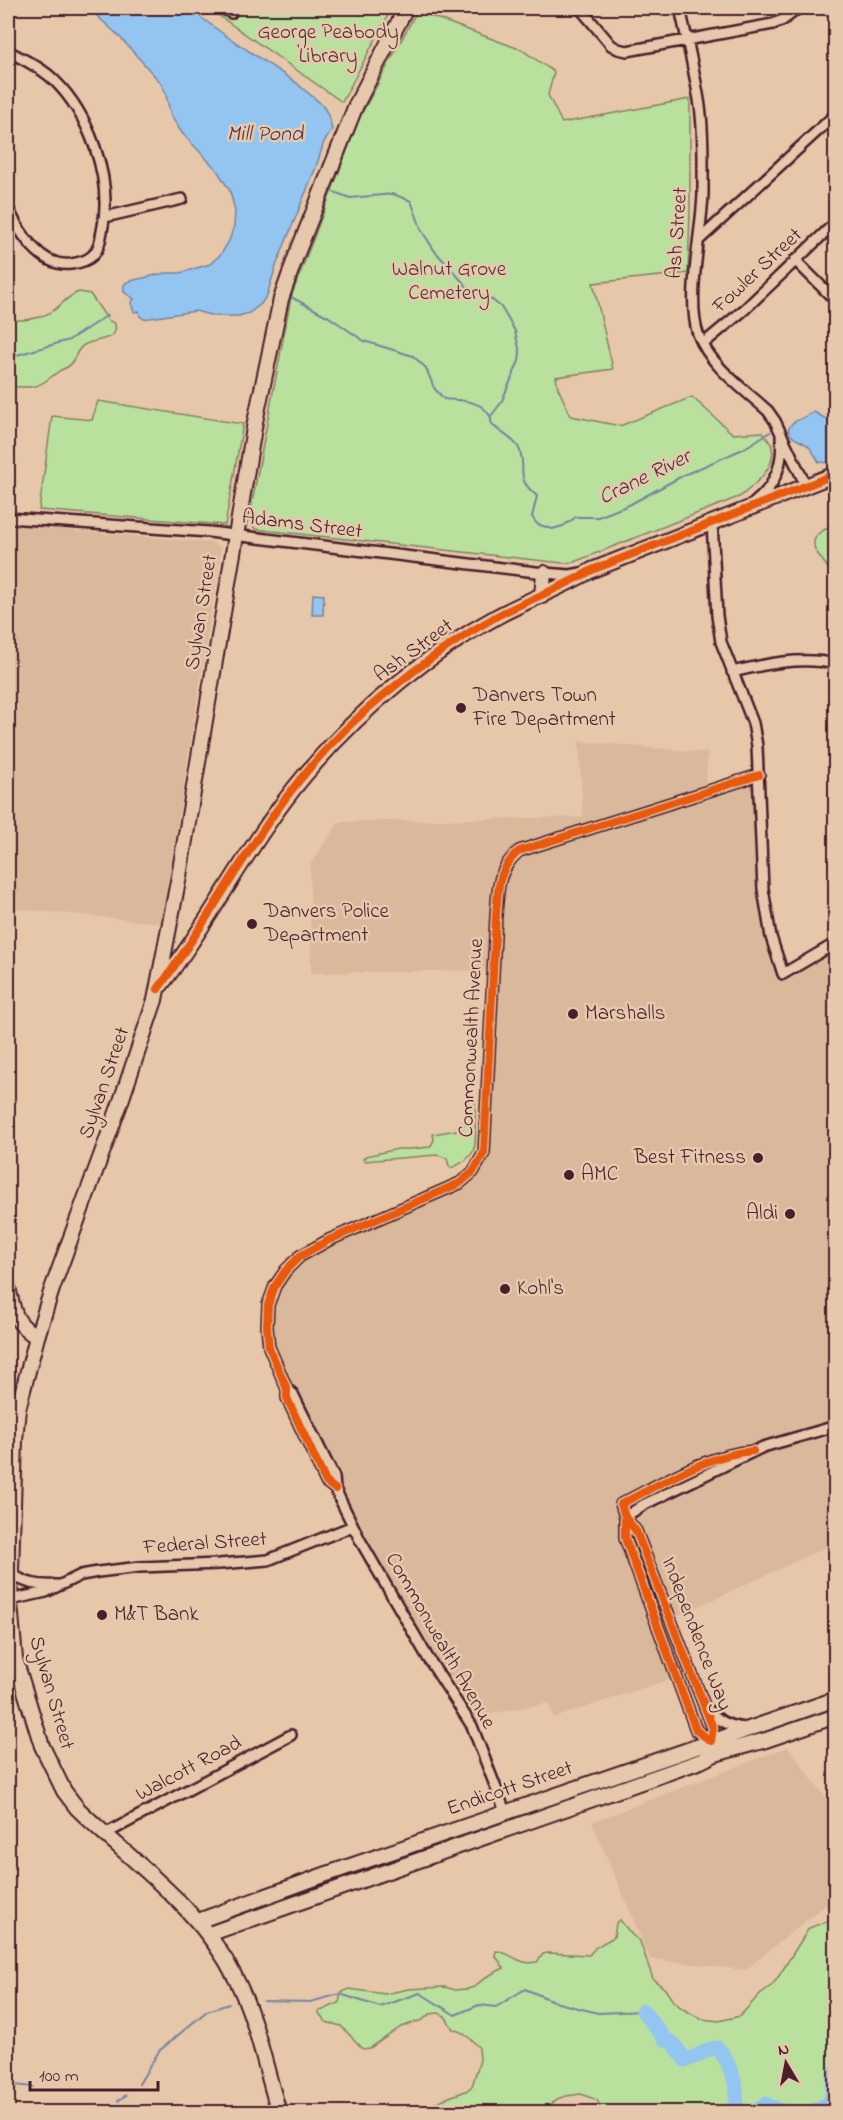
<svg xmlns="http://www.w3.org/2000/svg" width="843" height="2120" font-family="'Indie Flower',sans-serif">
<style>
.built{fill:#dab89b}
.green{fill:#b9e19d;stroke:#828064;stroke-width:1.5}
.water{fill:#94c5f0;stroke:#7683a1;stroke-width:1.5}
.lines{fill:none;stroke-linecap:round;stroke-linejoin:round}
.stream{stroke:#7683a1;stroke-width:2}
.river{stroke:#94c5f0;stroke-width:15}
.street-casing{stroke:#4a1f2b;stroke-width:14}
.secondary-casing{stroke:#4a1f2b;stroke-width:18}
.street{stroke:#e6c8ad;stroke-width:9}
.secondary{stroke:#e6c8ad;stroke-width:14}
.cycleway-casing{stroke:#e6c8ad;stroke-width:11}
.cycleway{stroke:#e8590c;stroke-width:8}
.poi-dot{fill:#4a1f2b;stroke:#e6c8ad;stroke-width:2}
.labels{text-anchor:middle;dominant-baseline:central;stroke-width:5;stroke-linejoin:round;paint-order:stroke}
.park-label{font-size:21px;fill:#553236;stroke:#e6c8ad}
.street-label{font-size:21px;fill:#4a1f2b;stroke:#e6c8ad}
.poi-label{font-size:21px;fill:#4a1f2b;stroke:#e6c8ad;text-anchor:start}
.water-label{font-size:22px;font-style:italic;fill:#51303f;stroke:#e6c8ad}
</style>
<rect width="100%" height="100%" fill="#e7c7a9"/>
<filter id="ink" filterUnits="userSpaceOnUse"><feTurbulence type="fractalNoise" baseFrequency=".0167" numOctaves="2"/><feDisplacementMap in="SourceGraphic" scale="12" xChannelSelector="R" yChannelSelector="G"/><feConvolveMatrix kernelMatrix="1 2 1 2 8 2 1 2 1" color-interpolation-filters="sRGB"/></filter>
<g filter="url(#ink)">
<path class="built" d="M8,525L214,543L221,548L162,923L8,908Z
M579,741L708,753L705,791L759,775L761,861L782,974L835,943V1543L665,1622L685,1674L554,1718L548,1703L468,1718L360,1540L280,1374L267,1327L275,1286L300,1256L460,1183L484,1152L494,970L311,973L310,865L339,822L583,817Z
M788,1747L835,1810V1897L745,1970L650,1959L592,1822Z"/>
<path class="green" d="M208,8H392L342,102Z
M417,11L522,50L554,72L548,95L562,123L690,99V212L688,273L593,283L613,369L556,377L558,388L571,416L620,426L692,397L733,434L763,432C765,436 769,440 771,444C779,466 755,484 741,496L574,562L563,563L255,529L249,519L291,297L360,117Z
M79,292L90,294L108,320L115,324C119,342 95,338 84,345C76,350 76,357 71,364C69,367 63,369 59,371C38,388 35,389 8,386V320C25,321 45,319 59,306C66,300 70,295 79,292Z
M98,401L243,424L225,525L39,510L52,416L92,420Z
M835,526H836L835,578L815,550C810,535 823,529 835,526Z
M471,1096L474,1097C476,1105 475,1113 475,1121C476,1147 478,1157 451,1168L449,1166L447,1158L437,1155L364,1161L363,1159L366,1156L398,1149H411L430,1147L434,1140L433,1134L462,1129C469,1119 464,1106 471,1096Z
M835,1918V2112H605L602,2111L597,2100L581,2094L566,2096L557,2099L546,2109L517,2108L475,2112H421L441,2100L466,2091L472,2086L480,2060L479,2048C471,2039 464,2032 453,2029L445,2016L439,2013L430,2014L422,2020L401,2027L370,2048L363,2049L341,2026L326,2022L318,2012L339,2003L341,1993L349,1989L385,1994L409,1989L445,1987L455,1990L467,1989L474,1987L486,1977L504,1968L495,1955L496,1951C511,1952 519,1966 537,1962L543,1954L548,1953L589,1955L596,1947L614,1937L616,1923L620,1920L632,1935L640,1941L653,1979L665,1989L673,2001L683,2009L701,2019L719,2021L740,2016L760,1994L771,1986L777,1979L809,1928Z"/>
<path class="water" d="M99,8H188L229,38L297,83C314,101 327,100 332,130L324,142L316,167L276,266L267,295L261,304L249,313L239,316H214L195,311L144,319L140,316L139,311L134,312L131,303L134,299L124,292C123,285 124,283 130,281L165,273H180L210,264L221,254L229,241L234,226L235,211L230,191L217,170L182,133L171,116L165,91L160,82L119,36L93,12Z
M814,412L835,424V462L830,463L819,462C816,457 812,449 807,445C799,439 792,440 788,430L792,423Z
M313,594L324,595L323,615H312Z"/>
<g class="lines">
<path class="stream" d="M331,191L350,198L393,194L411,201L422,231L434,250L469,289L476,294L491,299L501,307L515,331L520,353L519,361L501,403L491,416
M291,297L329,317L364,341L413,356L426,368L434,388L444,399C460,401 481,399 490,416C494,423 488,419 493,425C501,434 516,439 520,451C527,473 514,477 537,496L532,517L537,524L552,529L563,526L576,517H598L629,505L684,475L743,449L770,432
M8,356L10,357L69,340L108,315
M264,2001L310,2002L340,1994L380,2007L420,1993L455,2015L479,2005L496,2007L525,1989L558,2003L598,2013L643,2011
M139,2084L159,2051L207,2011L229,2004
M8,2088L14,2085L33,2087
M118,2101L126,2095"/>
<path class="river" d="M643,2011L665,2039L674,2044L685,2060C696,2059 709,2047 716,2048C724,2049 735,2081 736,2089C737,2097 735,2105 737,2112
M758,2112L759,2108L766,2104L784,2112
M811,2112C843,2099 826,2097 836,2072"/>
<defs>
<path id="street" d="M222,8L231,13L234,8
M580,8L611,45L618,49L627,51L773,24L783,20L799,8
M680,8C687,40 695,73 700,106C704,134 703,164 703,193C702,232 686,298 698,334C710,366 744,389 768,411L775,421L806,486
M8,51C23,59 42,68 54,80C89,114 112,177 103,226C101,236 100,249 92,256C87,261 78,263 71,264C41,268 19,232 8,208
M105,217L182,199
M699,240L836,114
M795,260L836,301
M703,344L745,309L836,222
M755,502C775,487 784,462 781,437
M8,518L209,532L544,573L570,575L581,573
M712,522L717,616L721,642L753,723L757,746L763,889L771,937L783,974L836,943
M732,672C766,664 801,656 836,664
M287,1389L293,1394L334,1477L335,1489L360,1540L428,1658L472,1726L506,1814
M335,1489L326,1482L287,1398V1389L269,1347L267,1327L268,1305L275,1286L286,1270L300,1256L329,1240L460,1183L473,1172L484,1153L496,916C498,889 497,870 519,851L759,775
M625,1517L636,1531L713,1728L711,1741L696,1730L625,1538V1517L621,1504C661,1484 708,1454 753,1451
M625,1517L643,1505L763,1447L836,1426
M11,1573C25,1584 39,1586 57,1585
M10,1600L46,1592L81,1575L98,1572L140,1567L219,1564L268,1560L353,1526
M708,1710C720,1722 728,1726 745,1728
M105,1834L291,1735"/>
<path id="secondary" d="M542,596L544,573
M161,985C213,918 250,840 305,775C359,711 424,656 498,616C528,600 561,588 592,570L836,474
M8,1287C14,1312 13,1322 37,1337
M198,1921L324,1875L836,1699
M209,1934L701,1761L715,1754L766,1740L836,1716
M279,2112C265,2068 257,2019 235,1977C200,1907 132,1862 77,1808L64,1791L42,1746L15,1659L10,1603L15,1440L18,1409L37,1337L52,1289L120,1104L155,1000L179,876L255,422L281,299L296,256L356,105L406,8"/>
</defs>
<use href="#street" class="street-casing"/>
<use href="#secondary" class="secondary-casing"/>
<use href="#street" class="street"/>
<use href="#secondary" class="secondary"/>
<defs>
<path id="cycleway" d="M158,989C200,933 233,872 274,814C305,770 343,728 385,694C420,665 458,638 497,616C528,600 561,588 592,570L836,474
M335,1489L326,1482L287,1398V1389L269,1347L267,1327L268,1305L275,1286L286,1270L300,1256L329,1240L460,1183L473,1172L484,1153L496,916C498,889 497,870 519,851L759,775
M625,1517L636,1531L713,1728L711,1741L696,1730L625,1538V1517L621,1504C661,1484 708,1454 753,1451"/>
</defs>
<use href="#cycleway" class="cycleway-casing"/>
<use href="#cycleway" class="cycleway"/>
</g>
</g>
<g class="poi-dot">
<circle cx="461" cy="708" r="6"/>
<circle cx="252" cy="924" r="6"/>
<circle cx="573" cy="1014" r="6"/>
<circle cx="758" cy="1158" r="6"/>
<circle cx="569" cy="1175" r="6"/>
<circle cx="790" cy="1214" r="6"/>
<circle cx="505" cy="1289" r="6"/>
<circle cx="102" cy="1615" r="6"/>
</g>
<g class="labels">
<g class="park-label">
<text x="328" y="33">George Peabody<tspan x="328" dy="24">Library</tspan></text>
<text x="449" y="270">Walnut Grove<tspan x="449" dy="24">Cemetery</tspan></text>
</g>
<g class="street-label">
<text transform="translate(678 233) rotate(-86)">Ash Street</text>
<text transform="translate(758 271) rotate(-43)">Fowler Street</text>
<text transform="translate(302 525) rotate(7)">Adams Street</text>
<text transform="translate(202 612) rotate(-81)">Sylvan Street</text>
<text transform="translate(414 651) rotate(-36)">Ash Street</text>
<text transform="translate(472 1038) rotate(-87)">Commonwealth Avenue</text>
<text transform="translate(105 1083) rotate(-71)">Sylvan Street</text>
<text transform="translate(205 1544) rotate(-4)">Federal Street</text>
<text transform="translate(696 1634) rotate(69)">Independence Way</text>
<text transform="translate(440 1641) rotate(60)">Commonwealth Avenue</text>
<text transform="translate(51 1693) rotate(74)">Sylvan Street</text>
<text transform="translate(189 1769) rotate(-28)">Walcott Road</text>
<text transform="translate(510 1789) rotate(-19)">Endicott Street</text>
</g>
<g class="poi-label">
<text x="473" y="696">Danvers Town<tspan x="473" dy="24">Fire Department</tspan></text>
<text x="264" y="912">Danvers Police<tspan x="264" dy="24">Department</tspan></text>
<text x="585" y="1014">Marshalls</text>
<text x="746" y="1158" text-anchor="end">Best Fitness</text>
<text x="581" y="1175">AMC</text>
<text x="778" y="1214" text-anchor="end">Aldi</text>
<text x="517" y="1289">Kohl's</text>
<text x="114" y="1615">M&amp;T Bank</text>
</g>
<g class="water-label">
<text x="265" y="135">Mill Pond</text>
<text transform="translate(645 478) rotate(-26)">Crane River</text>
</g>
</g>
<rect width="843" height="2120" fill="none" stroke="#e6c8ad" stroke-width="30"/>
<rect x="15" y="15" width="813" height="2090" fill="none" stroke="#4a1f2b" stroke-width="2" filter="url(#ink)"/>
<g transform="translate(786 2063) rotate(350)" stroke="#e6c8ad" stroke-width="4.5" paint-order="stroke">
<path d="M0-4.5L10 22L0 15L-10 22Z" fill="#4a1f2b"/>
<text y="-9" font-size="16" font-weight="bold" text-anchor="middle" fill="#4a1f2b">N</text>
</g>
<path d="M30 2081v9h128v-9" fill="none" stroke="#4a1f2b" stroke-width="3"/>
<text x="39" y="2081" font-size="18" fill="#4a1f2b" stroke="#e6c8ad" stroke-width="4.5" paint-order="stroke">100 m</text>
</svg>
